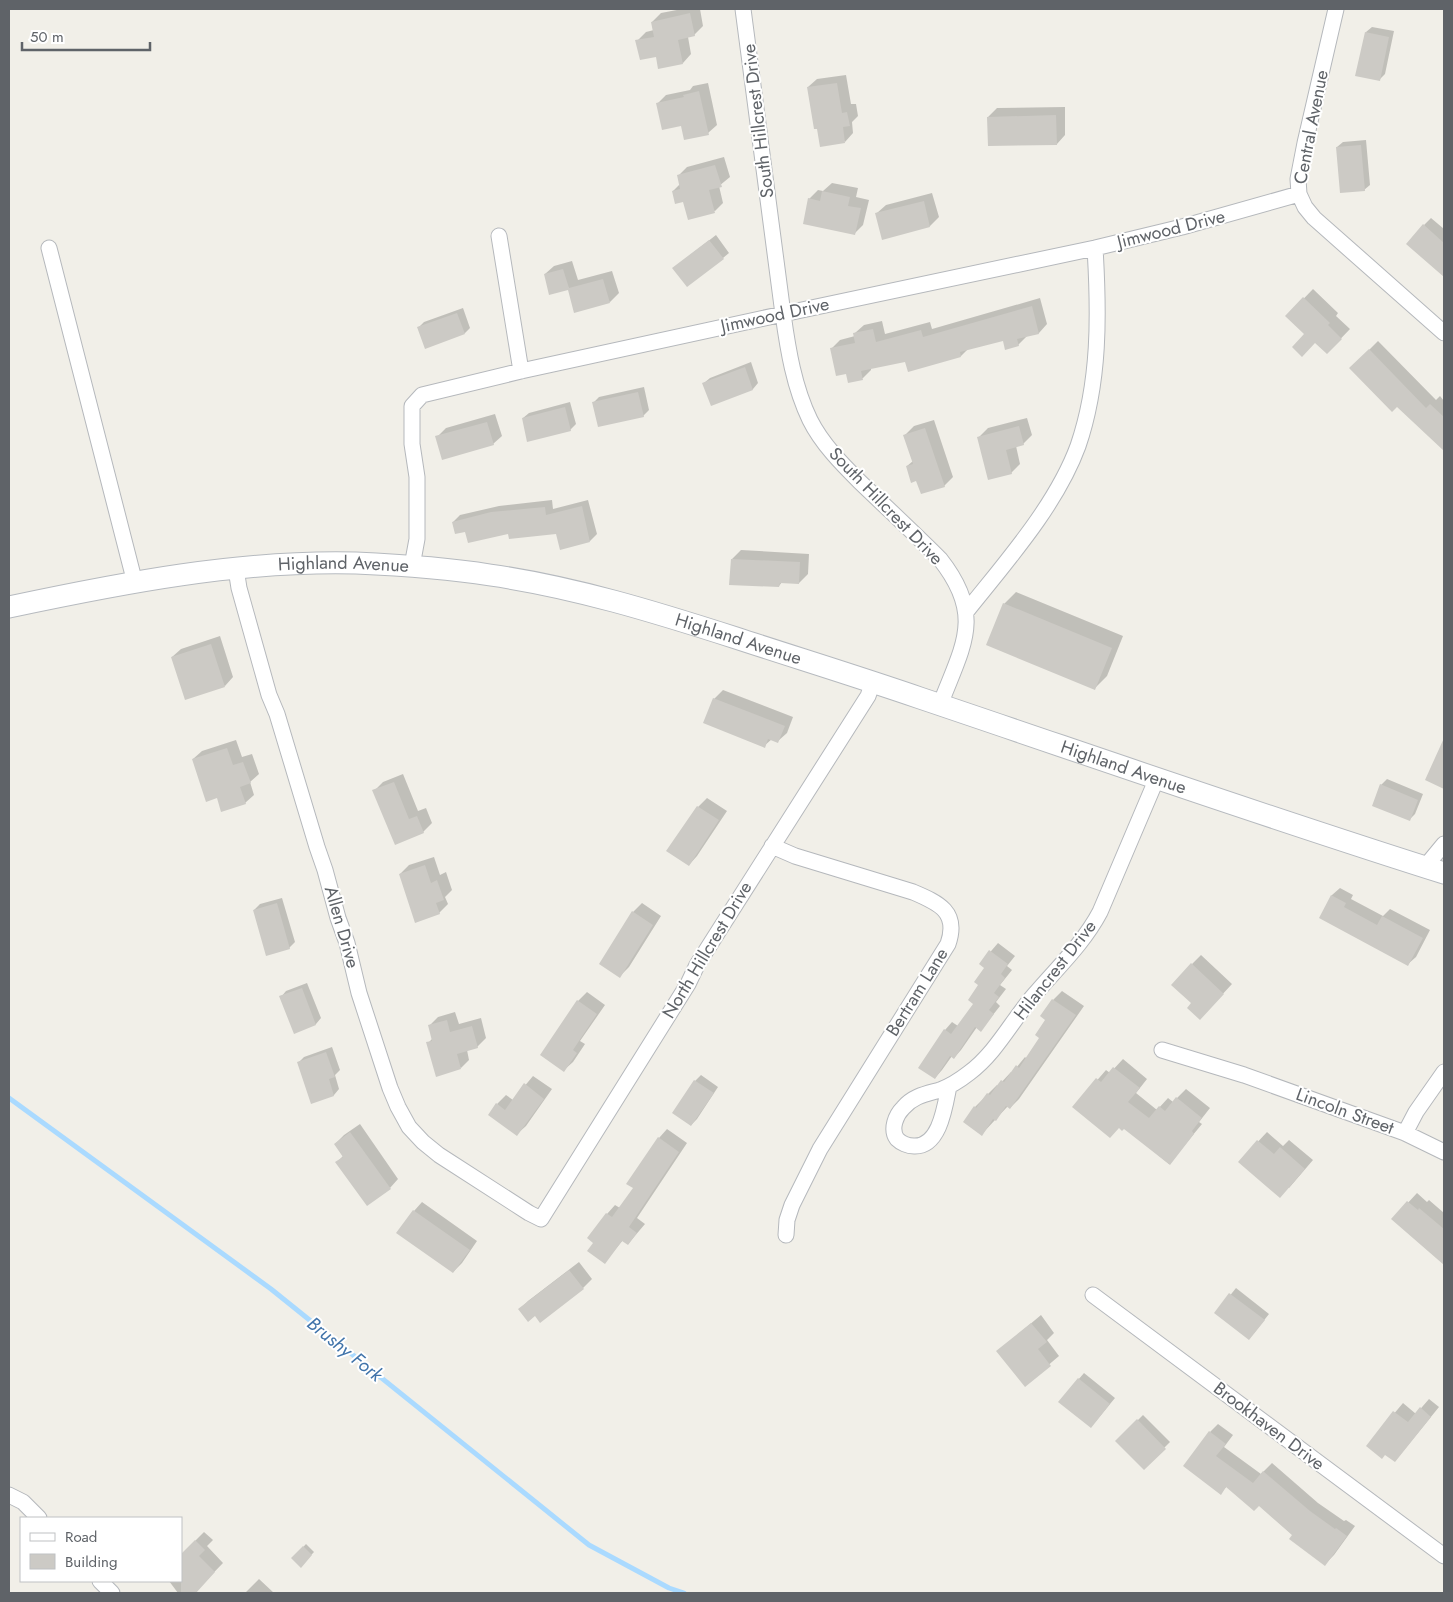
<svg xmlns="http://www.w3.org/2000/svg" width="1453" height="1602" font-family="Jost,sans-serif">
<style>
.shadow{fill:#0003}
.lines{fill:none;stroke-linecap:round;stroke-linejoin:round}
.stream{stroke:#aadaff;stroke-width:5}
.building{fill:#cccac5}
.street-casing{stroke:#b5b8bc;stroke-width:17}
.secondary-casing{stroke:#b6babf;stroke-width:23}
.street{stroke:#fff;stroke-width:15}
.secondary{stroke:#fff;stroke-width:21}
.labels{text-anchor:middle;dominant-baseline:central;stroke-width:4;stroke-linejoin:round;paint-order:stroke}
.street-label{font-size:18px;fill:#5f6368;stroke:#fff}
.water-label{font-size:19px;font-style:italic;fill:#4174aa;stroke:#fff}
</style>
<rect width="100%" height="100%" fill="#f1efe8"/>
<path class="shadow" d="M682,9H700L703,26L694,35L688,37L691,54L683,63L657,55L637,41L646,32L654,30L652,22L661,13Z
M1372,27L1394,31L1385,74L1379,80L1366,32Z
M846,75L851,104H856L858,116L852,122L853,133L845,142L808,87L817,79Z
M708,83L717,125L708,133L682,124L657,104L666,95L690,90L693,86Z
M1065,107V135L1057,144L988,117L997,108Z
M1366,140L1370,185L1364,190L1337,147L1343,142Z
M724,157L730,177L719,186L723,203L715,211L684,200L673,191L680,184L678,176L687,167Z
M832,183L858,188L856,197L869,200L863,225L855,233L809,199L818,190L823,191Z
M932,193L939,217L930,226L883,238L877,213L886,205Z
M1431,218L1444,229V271L1424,225Z
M716,235L729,253L723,258L680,263Z
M572,261L578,280L612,271L619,293L610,302L569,288L545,274L554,266Z
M1313,289L1338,313L1336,316L1350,329L1327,353L1287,316Z
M1040,298L1047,324L1039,333L1028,335L1018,345L1004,339L968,349L961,356L906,360L871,367V370L863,378L849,381L847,372L831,349L840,340L855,336V333L864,325L882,321L885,334L930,322L932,329Z
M463,308L470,328L465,333L419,327L424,322Z
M1378,341L1436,400L1440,396L1444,401V449L1397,405L1351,368Z
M751,362L758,383L753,389L712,404L704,383L710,378Z
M644,387L649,410L643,416L593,403L599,397Z
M570,402L576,424L570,430L523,418L529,413Z
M495,414L502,436L493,444L437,437L446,428Z
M1027,418L1032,435L1023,444L1016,446L1020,464L1011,473L979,437L988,428Z
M934,420L953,477L944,486L917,479L907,466L913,461L905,435L914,426Z
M552,500L553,509L588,500L597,534L590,541L557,532L466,531L453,522L460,515L499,506Z
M741,550L809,554L808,574L799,583L782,582L779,586L732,559Z
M1016,592L1123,636L1107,676L1095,688L1004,604Z
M220,636L233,677L225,686L172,657L181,649Z
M723,690L793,717L787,733L778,741L772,739L764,746L714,699Z
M236,740L242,757L252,754L259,774L250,782L254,795L245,803L217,797L193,759L202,751Z
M403,774L418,811L426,808L432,823L423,832L374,791L383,782Z
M1387,779L1423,794L1415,814L1410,819L1381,785Z
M707,798L727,811L697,856L689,865L698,807Z
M434,857L440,875L446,872L452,890L445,897L448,904L439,913L400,874L409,865Z
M1340,888L1353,895L1351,899L1383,916L1390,909L1430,930L1416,957L1408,964L1321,917L1332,895Z
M282,898L295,942L289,948L254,910L260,904Z
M642,903L661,916L629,967L620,976L633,912Z
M998,943L1015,956L1007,966L1012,970L1000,985L1006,989L996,1002L1000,1006L981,1030L977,1027L961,1050L954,1058L952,1056L942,1070L935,1078L945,1030L952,1022L958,1026L975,1004L986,968L980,964Z
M1201,955L1232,984L1208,1010L1192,964Z
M307,983L321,1018L316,1024L294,1032L281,997L286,991Z
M1062,991L1084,1006L1019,1099L1010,1108L1008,1106L982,1134L975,1107L997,1085L998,1086L1011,1072L1012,1073L1025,1057L1027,1059L1041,1038L1053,1000Z
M587,992L605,1005L580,1041L585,1044L573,1062L564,1070L578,1001Z
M455,1012L459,1024L481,1018L486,1038L477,1047L467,1050L469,1060L461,1068L428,1043L433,1038L429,1026L438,1017Z
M332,1047L340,1070L335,1075L339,1089L334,1095L312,1102L298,1063L304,1057Z
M1123,1059L1147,1079L1136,1093L1157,1110L1168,1098L1173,1102L1186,1089L1210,1108L1199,1122L1202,1124L1169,1164L1124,1127L1074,1107L1106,1070L1110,1073Z
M701,1075L718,1087L697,1119L691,1125L674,1113L695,1081Z
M533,1076L552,1089L526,1126L517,1134L497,1104L506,1095L513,1100Z
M360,1124L398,1179L390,1188L337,1162L343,1156L335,1144L344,1135Z
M667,1129L687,1143L637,1218L645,1224L628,1244L623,1240L604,1263L595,1242L607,1214L615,1205L620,1208L635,1188L659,1138Z
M1267,1132L1283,1146L1289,1140L1313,1160L1289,1188L1239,1162Z
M1417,1193L1427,1202L1429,1200L1444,1213V1263L1393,1219Z
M422,1202L477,1241L462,1263L453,1272L414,1211Z
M579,1262L592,1279L583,1288L540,1321L535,1315L520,1309L528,1301Z
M1236,1288L1269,1314L1254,1333L1216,1313Z
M1041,1315L1054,1333L1047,1340L1059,1356L1025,1385L998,1351Z
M1084,1373L1115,1398L1096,1421L1060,1401Z
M1429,1399L1439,1407L1395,1461L1386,1453L1367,1446L1403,1403L1416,1414Z
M1143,1415L1170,1442L1144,1468L1117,1441Z
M1218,1424L1233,1435L1224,1447L1261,1474L1272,1463L1318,1503L1344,1521L1346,1520L1355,1526L1334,1555L1325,1564L1259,1505L1227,1486L1221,1493L1210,1432Z
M204,1532L213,1540L207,1546L223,1563L194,1593H178L169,1581H181V1555Z
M306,1544L314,1552L301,1566L293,1558Z
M259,1579L274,1593H245Z"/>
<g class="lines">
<path class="stream" d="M9,1098L271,1289L589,1545L669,1588L684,1593"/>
</g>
<path class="building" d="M690,13L695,36L678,40L683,64L658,69L656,57L640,60L635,40L654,37L651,22Z
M1365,32L1389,37L1380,81L1355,76Z
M837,83L842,113L847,112L850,126L843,127L845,143L820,147L817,129H814L807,87Z
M699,91L709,135L684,140L681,126L662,130L656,103L684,97L683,95Z
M1056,115L1057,145L988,146L987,117Z
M1361,145L1365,191L1340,193L1336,147Z
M715,165L722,187L709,190L715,213L688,220L683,202L675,204L672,191L680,189L677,175Z
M822,191L850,197L848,206L861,208L855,235L803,224L808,198L820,201Z
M924,201L930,227L882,240L875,213Z
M1423,224L1444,243V277L1406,244Z
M709,240L724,259L687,287L672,268Z
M563,269L569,288L603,279L610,303L574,313L568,290L549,295L544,274Z
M1303,297L1330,323L1328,325L1342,339L1327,354L1315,343L1302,357L1292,347L1304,334L1285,316Z
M1032,306L1039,334L1017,339L1019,346L1005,350L1003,341L960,352L961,357L908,372L905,362L861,371L863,380L848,383L846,374L836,376L830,348L855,343L853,333L873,329L876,342L921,330L923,337Z
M457,313L465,334L425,349L417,327Z
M1369,349L1426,408L1430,404L1444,417V451L1397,407L1392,412L1349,368Z
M745,367L753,390L711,406L702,383Z
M638,392L644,417L598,427L592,402Z
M565,407L571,431L527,442L522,418Z
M487,422L494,445L442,460L435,436Z
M1019,426L1024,445L1006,450L1012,474L988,480L977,437Z
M925,428L945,487L921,494L916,481L911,483L906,466L913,464L903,435Z
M582,506L590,542L560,550L556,534L509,539L508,534L468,543L465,532L455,534L452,522L491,512L545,507L546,515Z
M731,559L800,562L799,584L780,583L779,587L729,585Z
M1003,603L1112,648L1095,690L986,645Z
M211,644L225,687L185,700L171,657Z
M713,698L785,726L778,743L768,739L765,748L703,723Z
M1444,738V789L1425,780Z
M227,748L233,765L243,762L251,783L240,787L246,804L221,812L217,798L206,802L192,759Z
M394,782L409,819L417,816L424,833L395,845L372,790Z
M1380,784L1418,800L1410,821L1372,806Z
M697,806L719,820L689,866L666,851Z
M425,865L431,883L437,880L444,900L436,903L440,914L415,923L399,874Z
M1331,895L1346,903L1344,907L1377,925L1382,916L1423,938L1408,966L1319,918Z
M277,903L290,949L266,956L253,910Z
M632,911L653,925L620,978L599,964Z
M989,950L1008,964L1001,974L1005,978L994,993L999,997L989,1010L994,1014L981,1032L975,1027L954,1059L950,1056L935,1079L918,1068L944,1029L951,1034L973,1004L968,1000L978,985L974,982L984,968L979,964Z
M1191,963L1224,994L1200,1020L1187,1008L1191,1003L1171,985Z
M302,988L316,1025L294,1034L279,996Z
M1052,999L1076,1015L1010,1109L1006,1106L996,1121L993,1119L982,1136L963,1122L974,1106L976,1108L987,1093L990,1095L1001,1080L1004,1082L1016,1065L1019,1068L1039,1038L1035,1035L1045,1020L1040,1016Z
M577,1000L597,1014L573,1050L577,1053L564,1072L540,1055Z
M447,1020L450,1032L472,1026L478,1048L457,1054L461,1069L436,1077L426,1042L432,1041L428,1025Z
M326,1052L335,1077L329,1079L334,1096L311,1104L297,1062Z
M1113,1067L1140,1088L1128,1102L1149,1118L1159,1106L1165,1111L1176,1097L1202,1118L1192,1131L1194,1134L1170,1165L1124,1129L1122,1131L1119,1128L1110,1138L1072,1107L1096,1078L1101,1082Z
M694,1080L714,1093L691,1126L672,1113Z
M524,1083L544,1099L517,1136L488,1115L496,1103L505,1110Z
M350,1132L391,1189L367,1206L335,1162L343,1157L334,1144Z
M658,1137L679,1152L629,1227L637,1233L628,1245L622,1241L605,1264L587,1251L593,1243L587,1238L606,1213L612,1217L633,1188L626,1184Z
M1257,1140L1274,1154L1280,1147L1305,1169L1280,1198L1238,1162Z
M1407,1201L1418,1210L1419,1208L1444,1229V1265L1391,1219Z
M413,1210L470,1250L453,1273L396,1233Z
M569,1270L584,1289L540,1323L535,1316L528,1322L518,1309Z
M1229,1293L1265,1320L1249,1340L1214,1313Z
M1031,1323L1047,1342L1038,1349L1051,1366L1025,1387L996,1351Z
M1078,1378L1110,1404L1091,1428L1058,1402Z
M1420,1407L1431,1417L1395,1462L1385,1455L1382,1459L1366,1446L1393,1411L1408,1422Z
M1137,1419L1166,1449L1144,1470L1115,1441Z
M1209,1431L1226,1444L1216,1456L1253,1483L1263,1471L1310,1511L1335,1529L1336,1528L1347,1536L1325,1566L1289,1539L1292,1535L1259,1506L1254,1511L1226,1487L1221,1495L1183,1466Z
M195,1540L205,1550L199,1556L215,1572L196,1593H181V1554Z
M303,1546L312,1555L301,1568L291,1558Z"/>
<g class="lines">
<defs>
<path id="street" d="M743,9L783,314C788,350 794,387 810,420C822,444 842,464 860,482C887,508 914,533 940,559C985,616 963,645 940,705
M1336,9L1305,143L1298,179L1299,194L1305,207L1314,218L1444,333
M499,236L521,371
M49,248L135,583
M412,566L417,539V477L412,444V406L422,395L521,371L783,314L1095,248L1182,227L1299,194
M236,569L239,588L269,695L277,714L317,847L325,870L338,918L347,943L359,993L390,1088L398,1107L409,1127L423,1142L439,1155L529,1213L541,1219L688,984L697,965L868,696L873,682
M966,612C1005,563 1056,506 1078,446C1100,382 1099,314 1095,248
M772,846L795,856L913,892C939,903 959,912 948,944L820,1149L792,1205L787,1220L786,1235
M1425,867L1444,844
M1162,1050L1244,1075L1405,1133L1444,1152
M949,1086C945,1106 940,1147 914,1146C908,1146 901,1143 897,1139C890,1129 896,1115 903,1108C913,1096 926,1094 940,1090C951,1086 960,1080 969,1073C997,1052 1012,1020 1035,994C1058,967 1083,944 1100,912L1157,778
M1405,1133L1416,1112L1444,1072
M1093,1295L1444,1556
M9,1495L23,1502L39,1518
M100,1581L112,1593"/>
<g id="secondary">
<path id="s1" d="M9,607C122,583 240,560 356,563C401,565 446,568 490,575C574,587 655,612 736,638C797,658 859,677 920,698C1095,757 1269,818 1444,873"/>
</g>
</defs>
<use href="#street" class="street-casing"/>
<use href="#secondary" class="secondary-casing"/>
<use href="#street" class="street"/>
<use href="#secondary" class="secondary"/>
</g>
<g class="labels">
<g class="street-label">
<text transform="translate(758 121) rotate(-97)">South Hillcrest Drive</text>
<text transform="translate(1311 127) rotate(-79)">Central Avenue</text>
<text transform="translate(1171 229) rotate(-14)">Jimwood Drive</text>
<text transform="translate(775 315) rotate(-12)">Jimwood Drive</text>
<text transform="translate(886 506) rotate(46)">South Hillcrest Drive</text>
<text stroke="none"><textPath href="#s1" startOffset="338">Highland Avenue</textPath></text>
<text stroke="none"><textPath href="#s1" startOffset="742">Highland Avenue</textPath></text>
<text stroke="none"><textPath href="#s1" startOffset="1148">Highland Avenue</textPath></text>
<text transform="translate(342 927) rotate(74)">Allen Drive</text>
<text transform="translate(707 950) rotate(-59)">North Hillcrest Drive</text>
<text transform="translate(1055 970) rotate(-52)">Hilancrest Drive</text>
<text transform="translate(917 992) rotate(-58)">Bertram Lane</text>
<text transform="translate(1345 1111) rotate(20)">Lincoln Street</text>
<text transform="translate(1269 1426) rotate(37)">Brookhaven Drive</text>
</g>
<g class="water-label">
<text transform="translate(345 1349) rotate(39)">Brushy Fork</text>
</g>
</g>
<rect width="1453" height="1602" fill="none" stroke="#5f6368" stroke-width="20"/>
<rect x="20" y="1517" width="162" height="65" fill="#ffffff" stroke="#bfc1c3"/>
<rect x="30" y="1533" width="25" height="8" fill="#ffffff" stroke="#bfc1c3"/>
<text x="65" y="1542" font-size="15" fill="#5f6368">Road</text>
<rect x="30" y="1554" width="25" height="15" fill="#cccac5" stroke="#bfc1c3"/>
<text x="65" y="1567" font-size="15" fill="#5f6368">Building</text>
<path d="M22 42v8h128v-8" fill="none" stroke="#5f6368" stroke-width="2.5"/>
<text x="30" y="42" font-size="15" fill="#5f6368" stroke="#ffffff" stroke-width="4" paint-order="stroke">50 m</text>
</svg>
